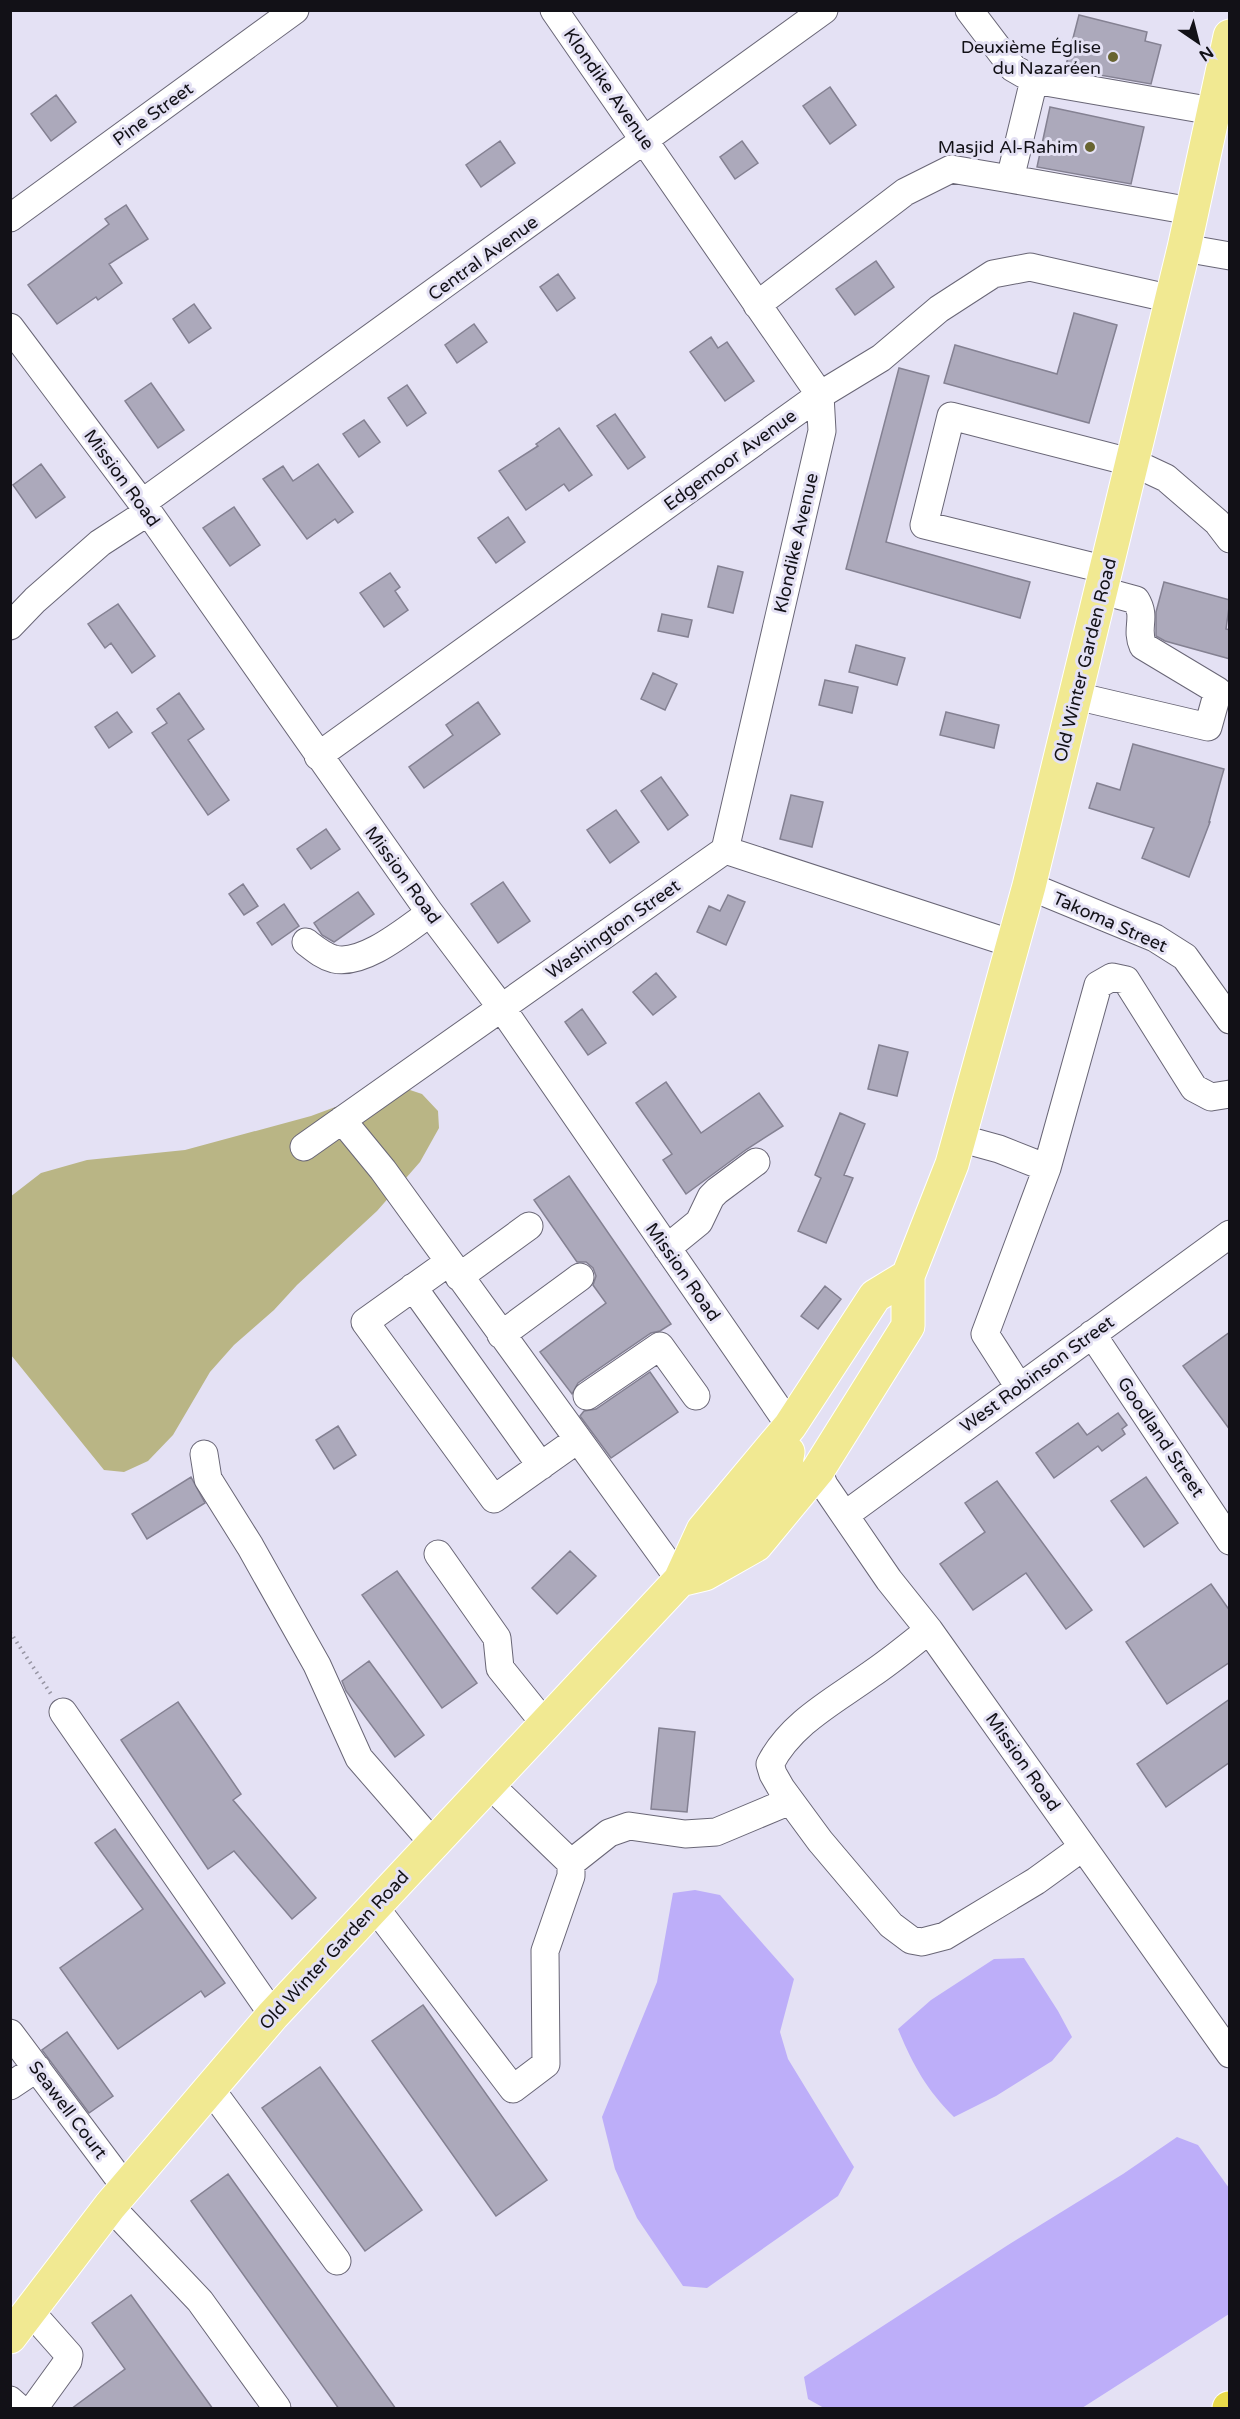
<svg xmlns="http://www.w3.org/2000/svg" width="1240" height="2419" font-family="'Varela Round',sans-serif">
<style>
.green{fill:#b9b585}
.water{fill:#bdaef9}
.building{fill:#aca9bb;stroke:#848192;stroke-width:1.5}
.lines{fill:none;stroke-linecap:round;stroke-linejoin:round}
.minor-casing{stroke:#696676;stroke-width:29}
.major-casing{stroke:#fff;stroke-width:35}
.highway-casing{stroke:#fff;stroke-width:35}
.path{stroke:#9694a2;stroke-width:4;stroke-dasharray:1.5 4.5;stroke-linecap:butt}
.minor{stroke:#fff;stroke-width:27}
.major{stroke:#f1e992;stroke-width:33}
.highway{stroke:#e8da4a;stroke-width:33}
.poi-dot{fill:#686430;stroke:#e4e1f4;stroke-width:2}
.labels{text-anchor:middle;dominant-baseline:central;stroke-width:6;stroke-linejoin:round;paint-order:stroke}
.poi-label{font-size:18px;fill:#121117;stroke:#e4e1f4;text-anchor:end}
.street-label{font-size:18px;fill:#121117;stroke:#e4e1f4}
</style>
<rect width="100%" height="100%" fill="#e4e1f4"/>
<path class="green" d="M401,1087L422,1094L438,1111L439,1128L420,1162L377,1211L297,1285L274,1310L234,1345L210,1372L173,1435L148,1461L124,1472L104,1470L11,1355L10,1197L41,1173L87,1160L185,1150L311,1116L365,1096Z"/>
<path class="water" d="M695,1890L720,1895L794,1979L780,2032L788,2059L854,2167L838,2196L707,2288L683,2286L637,2218L615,2169L602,2117L657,1982L673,1893Z
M1024,1958L1058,2011L1072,2037L1052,2061L996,2096L954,2117C926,2089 913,2065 898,2029L931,2000L994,1959Z
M1177,2137L1198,2145L1229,2188V2314L1082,2408H824L808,2399L804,2377L1008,2245L1123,2174Z"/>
<path class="building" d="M1079,15L1147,32L1145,41L1161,45L1151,84L1065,69Z
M830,87L856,125L830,144L803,106Z
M56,95L76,122L51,141L31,114Z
M1050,107L1144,127L1131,184L1037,167Z
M500,141L515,163L481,187L466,165Z
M742,141L758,163L735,179L720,157Z
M126,205L148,239L109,264L122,283L98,300L96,297L57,324L28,285L109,224L105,219Z
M876,261L894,287L855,315L836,289Z
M558,274L575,298L557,311L540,287Z
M194,304L211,328L189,343L173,319Z
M1074,313L1117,325L1089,423L944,383L955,345L1057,374Z
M474,324L487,342L457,363L445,345Z
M711,337L718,348L727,342L754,381L725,401L690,352Z
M899,368L929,376L886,542L1030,582L1020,618L846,569Z
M151,383L184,430L158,448L125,401Z
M407,385L426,413L407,426L388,398Z
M615,414L645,457L628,469L597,426Z
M364,420L380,442L359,457L343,434Z
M559,428L592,475L569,491L564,484L526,510L499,471L538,446L536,444Z
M41,464L65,497L36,518L13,485Z
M318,464L353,512L338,523L335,519L307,539L263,479L283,466L293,481Z
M234,507L260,545L230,566L203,528Z
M508,517L525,542L496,563L478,538Z
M718,566L743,572L733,613L708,607Z
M390,573L400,587L395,591L408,610L384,627L360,593Z
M1164,582L1230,600L1226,629L1230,630V659L1165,641L1156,636V612Z
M118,604L155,656L132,673L111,643L105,648L88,624Z
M662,614L692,620L688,637L658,631Z
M856,645L905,658L897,685L849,672Z
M653,673L677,684L665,710L641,699Z
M825,680L858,687L852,713L819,705Z
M179,693L204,729L188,740L229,800L208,815L152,733L167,723L157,709Z
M478,702L500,734L424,788L409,767L453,735L446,725Z
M117,712L132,732L109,748L95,727Z
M946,712L999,725L994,748L940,735Z
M1133,744L1224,769L1209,822H1210L1189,877L1142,858L1154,828L1089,808L1097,783L1120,790Z
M661,777L688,815L668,830L641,791Z
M791,795L823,802L812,847L780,839Z
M616,810L639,842L610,863L587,830Z
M326,829L340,849L311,869L297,849Z
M503,882L530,921L498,943L471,904Z
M243,884L258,906L244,915L229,894Z
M358,892L374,914L334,942L322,935L314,923Z
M728,895L745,902L726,945L697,932L709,906L720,911Z
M284,904L299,926L272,945L257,923Z
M656,973L676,997L653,1015L633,992Z
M582,1009L606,1043L588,1055L565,1022Z
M879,1045L908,1052L897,1096L868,1089Z
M666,1082L701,1133L759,1093L783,1126L747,1149L686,1194L663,1160L672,1154L636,1103Z
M840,1113L865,1124L844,1175L853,1178L826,1243L798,1231L821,1178L815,1175Z
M569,1176L671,1324L660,1331L651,1333L578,1383L572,1394L540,1352L606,1303L593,1285L596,1276L593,1268L586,1262H577L534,1200Z
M825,1286L841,1299L818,1329L801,1316Z
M1230,1332V1430L1183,1366Z
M650,1372L678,1412L611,1458L580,1416L584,1411L596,1409Z
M1118,1413L1127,1425L1122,1429L1125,1434L1102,1451L1098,1446L1054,1478L1036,1453L1078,1423L1087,1435Z
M338,1426L356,1455L334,1469L316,1440Z
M191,1477L205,1503L147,1539L132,1514Z
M1146,1477L1178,1523L1144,1547L1111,1501Z
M997,1481L1092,1610L1066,1629L1026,1573L973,1610L940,1564L985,1532L965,1503Z
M570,1551L596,1576L557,1614L532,1588Z
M397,1571L477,1683L442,1708L362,1595Z
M1211,1584L1230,1611V1662L1167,1704L1126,1642Z
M369,1661L424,1735L395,1757L346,1691L342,1681Z
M1230,1699V1762L1166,1807L1137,1764Z
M178,1702L241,1794L233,1800L316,1898L292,1919L234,1851L208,1869L121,1740Z
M659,1728L695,1732L687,1812L651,1809Z
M115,1829L225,1983L205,1997L201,1991L118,2049L60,1968L143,1909L95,1843Z
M423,2005L547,2180L496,2216L372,2041Z
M67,2032L113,2096L89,2113L42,2050Z
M320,2067L422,2210L365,2251L262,2108Z
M228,2174L396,2409H339L191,2201Z
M131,2295L213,2409H71L125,2369L92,2323Z"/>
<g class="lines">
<defs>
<path id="minor" d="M554,10L820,395L822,431L725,850
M969,10L1013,68L1034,80L1230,114
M1034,80L1010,179L1191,211
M10,218L295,10
M1184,248L1230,256
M757,305L905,192L951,169L1010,179
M10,327L142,503L430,913L501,1007L790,1426
M142,503L824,10
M1107,570L924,525L951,416L1134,463L1166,478L1217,522L1230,539
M10,626L35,600L100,543L148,512
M1076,696L1208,727L1218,691L1143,646C1135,628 1147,618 1136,600L1103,591
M318,756L820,395L881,358L939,309L993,274L1030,267L1172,299
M725,850L1013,944
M1029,886L1155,938L1185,957L1230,1020
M306,942C315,949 323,956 334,959C364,966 407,929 430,913
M342,1120L383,1170L680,1580
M959,1138L999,1149L1047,1168L1098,985L1112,977L1126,980L1194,1088L1211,1097L1230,1094
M304,1147L725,850
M667,1248L699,1222L711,1197L717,1191L756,1162
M449,1262L365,1322L494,1499L577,1440
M459,1277L529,1226
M413,1287L541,1466
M1092,1334L1230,1541
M501,1335L580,1277
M1019,1387L985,1334L1047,1168
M587,1396L660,1346L696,1396
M204,1454L208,1479L250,1546L317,1665L359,1758L433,1843
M818,1470L824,1485L889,1580L929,1630L1230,2054
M845,1515L1230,1234
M438,1554L497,1638L500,1668L545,1724
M929,1630C910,1645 891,1661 870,1675C834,1701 791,1723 770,1764L773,1774L781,1788L820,1841L891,1925L911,1940L922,1942L945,1936L1036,1881L1083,1847
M63,1712L273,2015
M571,1863L609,1833L629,1826L685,1834L716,1832L790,1801
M374,1906L513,2089L546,2064L545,1951L571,1876V1863L489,1784
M10,2033L126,2188
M10,2086L37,2068
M210,2088L337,2261
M110,2206L200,2301L277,2408
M30,2311L69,2355L68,2361L34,2408
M10,2400L19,2408"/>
<path id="major" d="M720,1555L785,1468L788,1452
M680,1580L705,1574L756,1545L818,1470L908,1326V1276L952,1164L1029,886L1184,248L1230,36
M10,2337L110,2206L273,2015L680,1580L703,1530L790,1426L875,1296L908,1276"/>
<path id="highway" d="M1229,2408H1230"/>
</defs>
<use href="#minor" class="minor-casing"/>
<use href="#major" class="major-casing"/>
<use href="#highway" class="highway-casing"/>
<path class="path" d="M10,1632L51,1694"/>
<use href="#minor" class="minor"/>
<use href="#major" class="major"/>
<use href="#highway" class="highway"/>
</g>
<g class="poi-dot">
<circle cx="1113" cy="57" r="6"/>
<circle cx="1090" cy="147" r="6"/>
</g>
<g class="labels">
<g class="poi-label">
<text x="1101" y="47">Deuxième Église<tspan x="1101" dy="21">du Nazaréen</tspan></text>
<text x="1078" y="147">Masjid Al-Rahim</text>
</g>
<g class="street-label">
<text transform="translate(609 89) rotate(55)">Klondike Avenue</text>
<text transform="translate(153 114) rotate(-36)">Pine Street</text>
<text transform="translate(483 258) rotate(-36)">Central Avenue</text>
<text transform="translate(730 460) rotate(-36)">Edgemoor Avenue</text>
<text transform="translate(122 478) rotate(54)">Mission Road</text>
<text transform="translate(796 543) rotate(-77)">Klondike Avenue</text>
<text transform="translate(1085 660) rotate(-76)">Old Winter Garden Road</text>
<text transform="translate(403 875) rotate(54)">Mission Road</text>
<text transform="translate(1110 922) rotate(24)">Takoma Street</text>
<text transform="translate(613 929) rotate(-35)">Washington Street</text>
<text transform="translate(683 1272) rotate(55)">Mission Road</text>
<text transform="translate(1037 1374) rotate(-36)">West Robinson Street</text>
<text transform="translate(1161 1437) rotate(56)">Goodland Street</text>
<text transform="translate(1023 1762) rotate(55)">Mission Road</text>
<text transform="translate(334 1950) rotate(-47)">Old Winter Garden Road</text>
<text transform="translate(68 2110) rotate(53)">Seawell Court</text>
</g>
</g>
<rect width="1240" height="2419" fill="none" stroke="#121117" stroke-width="24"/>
<g transform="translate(1198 42) rotate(145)" stroke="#e4e1f4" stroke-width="4.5" paint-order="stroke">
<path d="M0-4.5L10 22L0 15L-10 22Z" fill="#121117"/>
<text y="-9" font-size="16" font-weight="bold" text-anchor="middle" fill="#121117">N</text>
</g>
</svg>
